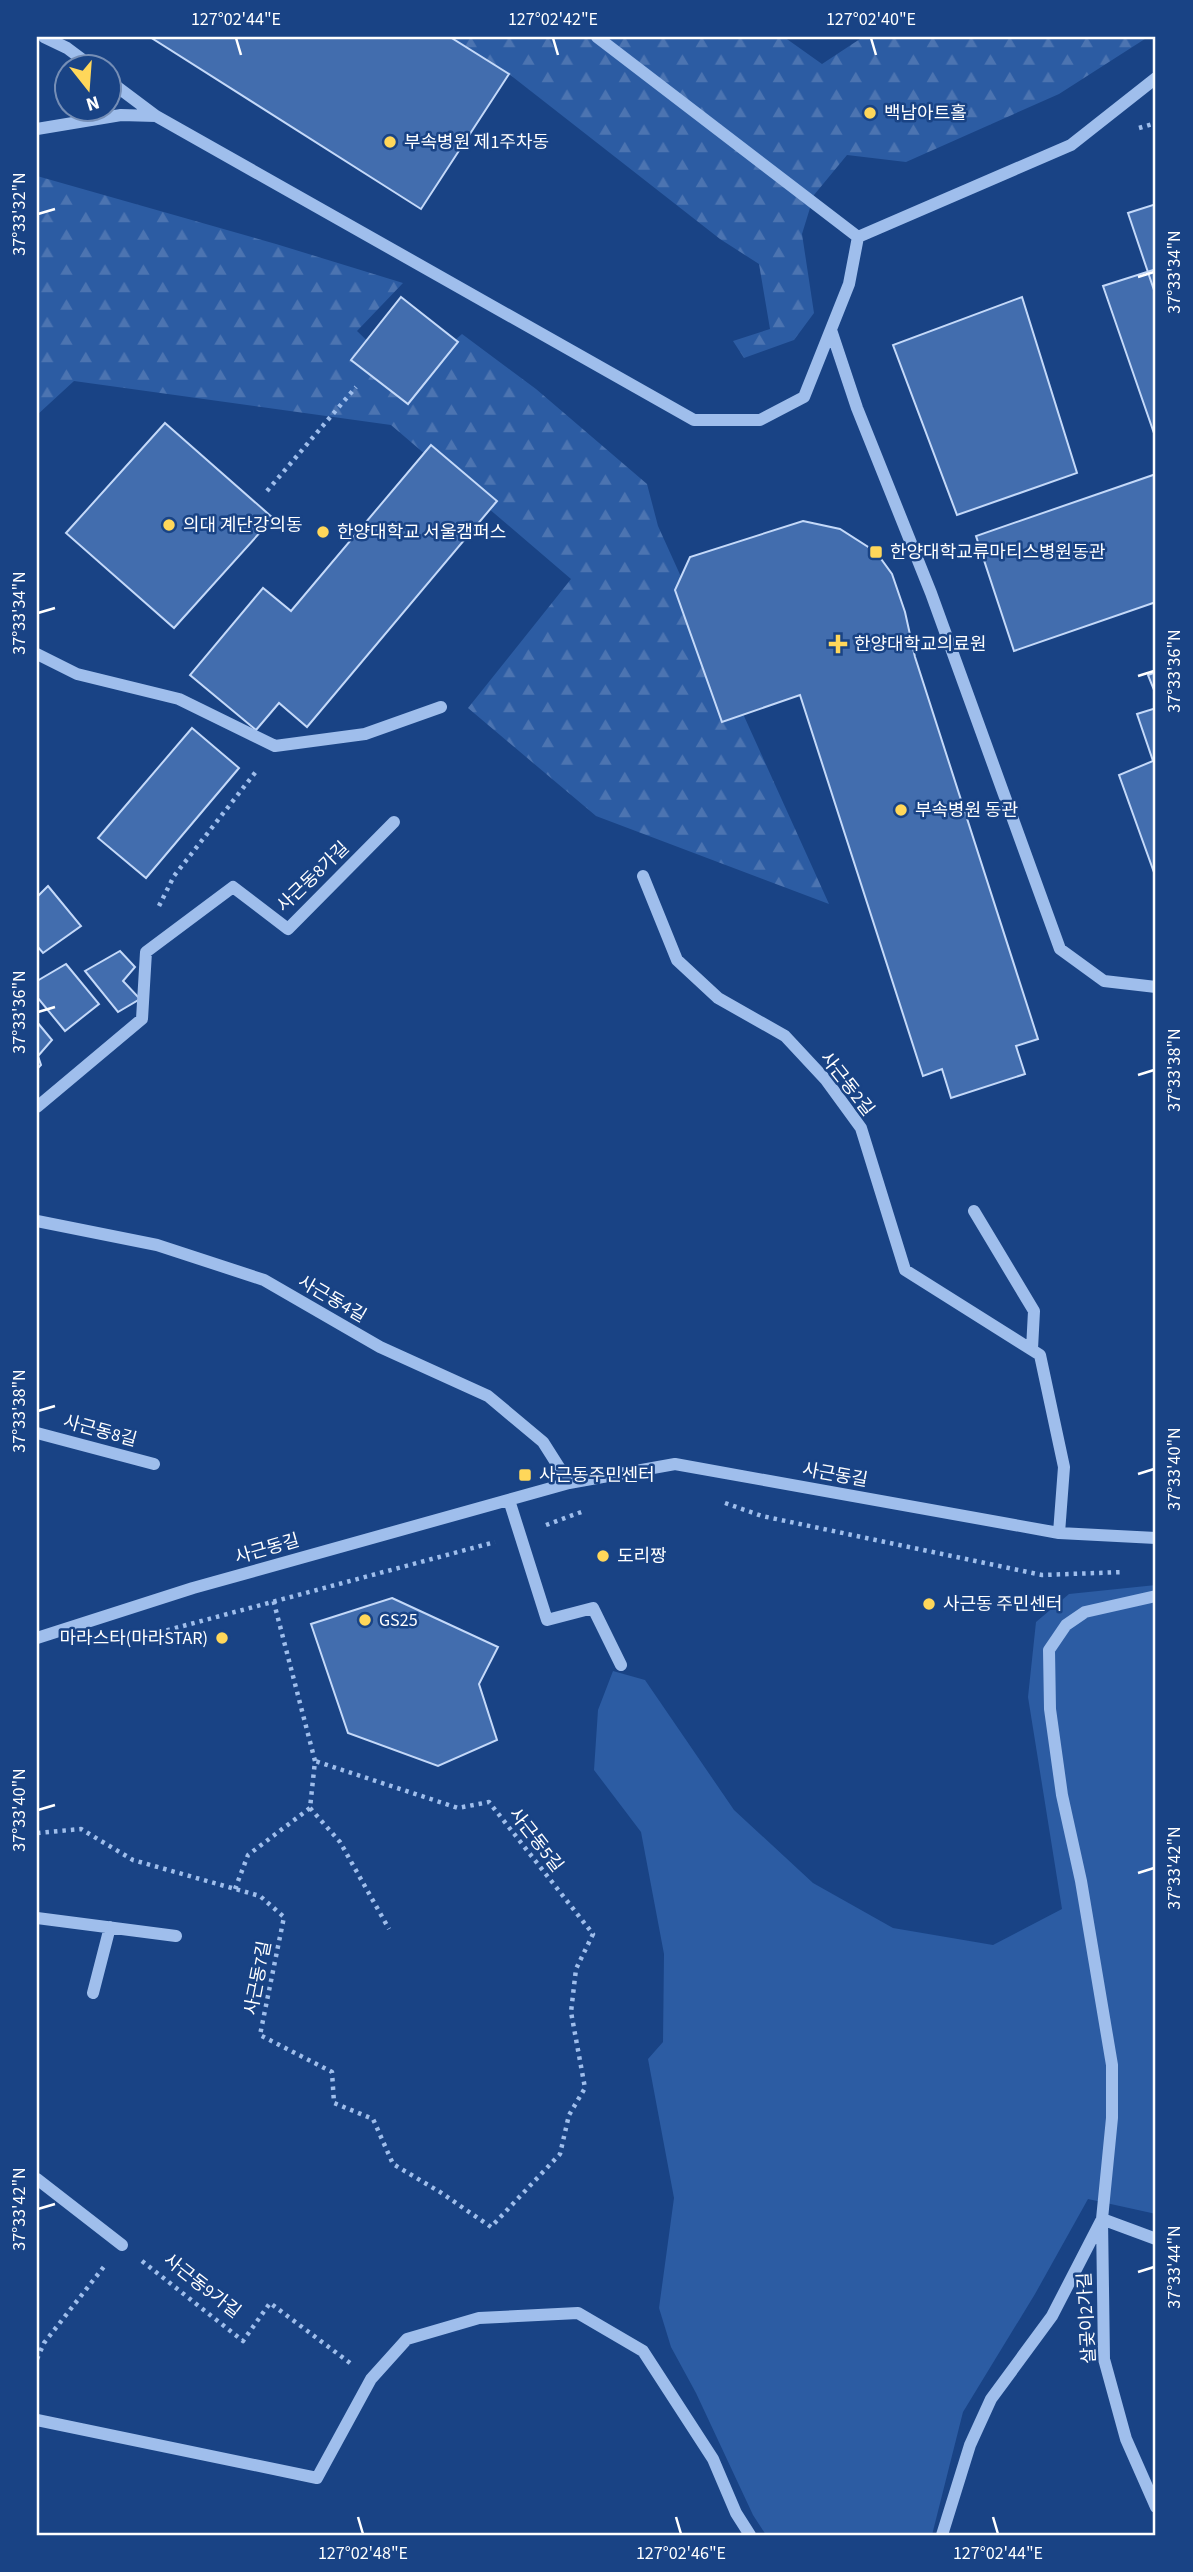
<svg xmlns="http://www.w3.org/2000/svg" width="1193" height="2572" font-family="'Source Sans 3','Noto Sans KR',sans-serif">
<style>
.forest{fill:url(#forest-firs)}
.green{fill:#2c5ca3}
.building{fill:#426dae;stroke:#c4d9f9;stroke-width:2}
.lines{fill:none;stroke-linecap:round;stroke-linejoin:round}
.path{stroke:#9fbeec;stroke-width:4.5;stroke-dasharray:3.5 5;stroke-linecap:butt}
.minor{stroke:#9fbeec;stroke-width:12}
.ticks{fill:none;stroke:#fff;stroke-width:2.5}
.poi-dot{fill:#ffd75a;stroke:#194385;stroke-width:2.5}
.labels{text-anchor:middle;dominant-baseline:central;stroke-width:5;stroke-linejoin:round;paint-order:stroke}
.poi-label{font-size:18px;fill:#fff;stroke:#194385;text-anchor:start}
.street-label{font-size:18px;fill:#fff;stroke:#194385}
.neatline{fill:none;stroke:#fff;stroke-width:2.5}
.ticks-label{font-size:18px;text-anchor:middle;fill:#fff}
</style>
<defs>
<pattern id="forest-firs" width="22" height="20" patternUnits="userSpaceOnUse" patternTransform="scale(1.75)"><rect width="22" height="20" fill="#2c5ca3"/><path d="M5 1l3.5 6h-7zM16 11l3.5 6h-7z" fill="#4c74b1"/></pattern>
</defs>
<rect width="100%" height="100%" fill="#194385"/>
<path class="forest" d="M451,37H784L822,64L863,37H1148L1059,94L906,162L847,155L814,195L802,234L814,313L794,340L744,358L733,341L770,329L759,264L720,239L509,74Z
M37,176L276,244L403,283L357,331L409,381L462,334L536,389L647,484L658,526L829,904L596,816L468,708L571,579L391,425L74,381L37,415Z"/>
<path class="green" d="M1156,1585V2214L1088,2199L1035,2294L963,2412L932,2535H766L753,2515L696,2393L671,2347L659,2308L674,2198L648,2059L663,2042L664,1954L641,1832L594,1770L598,1710L613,1671L645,1680L734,1810L813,1883L893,1928L993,1945L1062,1909L1028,1697L1036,1622L1069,1594Z"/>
<path class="building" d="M150,37H450L509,74L421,209Z
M1156,204V296L1128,213Z
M1156,269V439L1103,286Z
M401,297L458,342L408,404L351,360Z
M1022,297L1077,473L957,515L893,345Z
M165,423L273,518L174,628L66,533Z
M431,445L497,501L307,727L279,703L256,730L190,675L263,588L291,611Z
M1156,474V602L1014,651L976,536Z
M803,521L840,529L876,552L892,574L905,612L915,657L1038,1039L1016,1046L1025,1074L951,1098L942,1069L923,1076L800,695L722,722L675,590L690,557Z
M1156,672V695L1148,675Z
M1156,708V878L1119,775L1153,761L1137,714Z
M192,728L239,768L146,878L98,838Z
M48,886L81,926L43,953L37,946V897Z
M120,951L135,967L123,981L140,999L118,1012L85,971Z
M66,964L99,1004L65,1031L37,997V981Z
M37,1022L52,1040L38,1056L41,1065L37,1069Z
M392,1598L498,1647L479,1684L497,1740L438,1766L348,1733L311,1624Z"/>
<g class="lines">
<path class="path" d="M1139,128L1156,123
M267,491L356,387
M159,906L174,876L258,769
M725,1503L762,1516L1042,1575L1124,1572
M546,1525L584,1511
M142,1637L495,1542
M310,1808L340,1842L389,1929
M37,1833L81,1829L133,1860L260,1896L284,1917L260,2035L332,2072L334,2103L373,2119L393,2164L440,2192L491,2227L560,2154L569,2115L585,2088L571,2012L576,1969L593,1934L489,1802L458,1808L315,1761
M235,1889L248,1855L310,1808L315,1761L273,1599
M142,2261L243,2341L270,2303L350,2363
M37,2359L44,2343L106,2264"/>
<path class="minor" d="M44,37L67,48L91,66
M597,37L858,237
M108,80L156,116L694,420H760L804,397L849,284L858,237
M37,129L121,115L156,116
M858,237L1071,145L1156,78
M831,330L857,408L931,593L1060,949L1104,981L1156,987
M37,654L77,674L179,699L275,746L365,734L441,707
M643,876L677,960L718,998L785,1036L826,1080L861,1128L905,1270L1040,1355L1064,1467L1059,1533
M37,1107L142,1019L146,952L233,887L288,929L394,822
M974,1211L1034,1311L1032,1349
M37,1221L157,1245L264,1280L380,1347L488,1396L543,1442L569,1483
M37,1433L154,1464
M509,1500L547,1620L593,1608L621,1665
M37,1638L193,1588L569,1483L675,1464L1059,1533L1156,1538
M37,1918L176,1936
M93,1993L110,1927
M37,2179L122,2245
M1156,2239L1102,2219L1104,2359L1126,2439L1156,2507
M37,2420L317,2478L371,2379L407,2339L479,2318L578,2313L643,2351L713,2459L736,2513L750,2535
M942,2535L970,2445L991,2399L1052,2316L1102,2219L1112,2118V2065L1081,1881L1062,1795L1050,1709L1049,1650L1066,1625L1085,1612L1156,1596"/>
</g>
<path class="ticks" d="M236,38L241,55M553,38L558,55M871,38L876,55M38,214L55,209M1138,277L1154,272M38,613L55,608M1138,676L1154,671M38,1012L55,1007M1138,1075L1154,1070M38,1411L55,1406M1138,1474L1154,1469M38,1810L55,1805M1138,1873L1154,1868M38,2209L55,2204M1138,2272L1154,2267M358,2517L363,2534M676,2517L681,2534M993,2517L998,2534"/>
<g class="poi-dot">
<circle cx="870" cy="113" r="7"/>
<circle cx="390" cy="142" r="7"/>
<circle cx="169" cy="525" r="7"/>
<circle cx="323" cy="532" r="7"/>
<rect x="869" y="545" width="14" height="14" rx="3.5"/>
<path d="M834.5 633.5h7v7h7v7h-7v7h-7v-7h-7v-7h7z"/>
<circle cx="901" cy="810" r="7"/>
<rect x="518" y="1468" width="14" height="14" rx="3.5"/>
<circle cx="603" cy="1556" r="7"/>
<circle cx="929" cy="1604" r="7"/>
<circle cx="365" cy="1620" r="7"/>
<circle cx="222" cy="1638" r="7"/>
</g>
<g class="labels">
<g class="poi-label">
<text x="884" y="113">백남아트홀</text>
<text x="404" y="142">부속병원 제1주차동</text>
<text x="183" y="525">의대 계단강의동</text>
<text x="337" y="532">한양대학교 서울캠퍼스</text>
<text x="890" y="552">한양대학교류마티스병원동관</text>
<text x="854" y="644">한양대학교의료원</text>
<text x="915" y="810">부속병원 동관</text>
<text x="539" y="1475">사근동주민센터</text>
<text x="617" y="1556">도리짱</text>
<text x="943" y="1604">사근동 주민센터</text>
<text x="379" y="1620">GS25</text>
<text x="208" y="1638" text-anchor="end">마라스타(마라STAR)</text>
</g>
<g class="street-label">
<text transform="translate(313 877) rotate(-44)">사근동8가길</text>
<text transform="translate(847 1084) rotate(52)">사근동2길</text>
<text transform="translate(332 1299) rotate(30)">사근동4길</text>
<text transform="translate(100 1431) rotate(15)">사근동8길</text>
<text transform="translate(835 1475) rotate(10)">사근동길</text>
<text transform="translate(267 1549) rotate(-16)">사근동길</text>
<text transform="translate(536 1840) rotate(52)">사근동5길</text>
<text transform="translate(258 1978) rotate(-79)">사근동7길</text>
<text transform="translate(202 2286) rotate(38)">사근동9가길</text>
<text transform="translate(1087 2318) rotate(-93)">살곶이2가길</text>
</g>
</g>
<rect width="1193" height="2572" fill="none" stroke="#194385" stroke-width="77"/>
<g transform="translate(88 88) rotate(163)"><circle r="33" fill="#194385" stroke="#758eb6" stroke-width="2"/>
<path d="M0-5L12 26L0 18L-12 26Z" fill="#ffd75a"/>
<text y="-10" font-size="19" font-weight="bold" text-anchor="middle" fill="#ffffff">N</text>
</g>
<rect x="38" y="38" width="1116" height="2496" class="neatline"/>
<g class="ticks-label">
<text x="236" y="25">127°02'44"E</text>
<text x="553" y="25">127°02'42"E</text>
<text x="871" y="25">127°02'40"E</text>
<text transform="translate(19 214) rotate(-90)" y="6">37°33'32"N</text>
<text transform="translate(1174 272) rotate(-90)" y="6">37°33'34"N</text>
<text transform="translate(19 613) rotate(-90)" y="6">37°33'34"N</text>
<text transform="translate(1174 671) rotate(-90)" y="6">37°33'36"N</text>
<text transform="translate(19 1012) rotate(-90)" y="6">37°33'36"N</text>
<text transform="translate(1174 1070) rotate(-90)" y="6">37°33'38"N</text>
<text transform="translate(19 1411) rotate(-90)" y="6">37°33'38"N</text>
<text transform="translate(1174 1469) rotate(-90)" y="6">37°33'40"N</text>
<text transform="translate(19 1810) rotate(-90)" y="6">37°33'40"N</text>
<text transform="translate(1174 1868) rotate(-90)" y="6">37°33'42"N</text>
<text transform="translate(19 2209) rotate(-90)" y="6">37°33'42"N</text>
<text transform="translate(1174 2267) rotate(-90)" y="6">37°33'44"N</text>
<text x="363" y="2559">127°02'48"E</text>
<text x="681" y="2559">127°02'46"E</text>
<text x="998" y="2559">127°02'44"E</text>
</g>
</svg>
